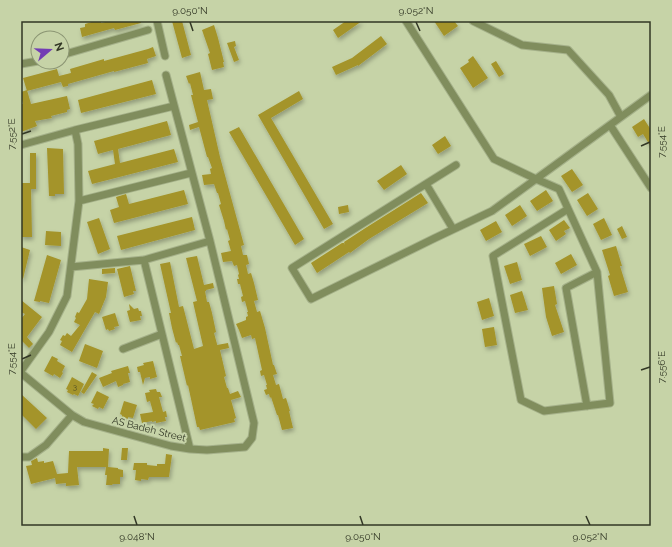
<svg xmlns="http://www.w3.org/2000/svg" width="672" height="547" font-family="Raleway,sans-serif">
<style>
.building{fill:#a49429;filter:url(#shadow)}
.lines{fill:none;stroke-linecap:round;stroke-linejoin:round}
.minor-casing{stroke:#a5b18a;stroke-width:9}
.minor{stroke:#808d5d;stroke-width:7}
.ticks{fill:none;stroke:#323725;stroke-width:1.5}
.labels{text-anchor:middle;dominant-baseline:central;stroke-width:4;stroke-linejoin:round;paint-order:stroke}
.number-label{font-size:8px;fill:#4e4e26}
.street-label{font-size:10px;fill:#323725;stroke:#c6d3a7}
.neatline{fill:none;stroke:#323725;stroke-width:1.5}
.ticks-label{font-size:10px;text-anchor:middle;fill:#323725}
</style>
<defs>
<filter id="shadow"><feDropShadow dx="1.5" dy="3" stdDeviation="2" flood-color="#0004"/></filter>
</defs>
<rect width="100%" height="100%" fill="#c6d3a7"/>
<path class="building" d="M95,21H101V23L110,21H141V23L115,30L114,28L82,37L80,28L85,27V24Z
M172,21H182L191,55L182,58Z
M346,21H362L338,38L333,30Z
M434,21H454L458,26L444,36Z
M214,25L218,38L224,62H223L224,67L212,70L208,54L210,53L202,30Z
M381,36L387,44L358,66V65L336,75L332,67L352,58Z
M235,41L236,46L234,47L239,60L234,62L227,43Z
M153,47L156,56L147,59L148,63L114,72V71L68,84V86L63,87L61,82L27,91L23,78L57,69L59,76L71,73L70,69L104,59V61L148,49Z
M473,56L488,78L473,88L460,68L469,62L468,60Z
M496,61L504,74L499,77L491,64Z
M200,72L204,90L211,89L213,99L207,100L220,157L244,245L241,246L243,255H247L249,264L246,265L248,274L251,273L254,283L258,300L254,301L257,312L260,311L265,328L273,365H274L277,374L273,375L276,385L279,384L283,399L286,398L290,411H289L293,428L282,430L278,415H277L271,397L270,398L269,394L266,395L264,390L267,389L266,385H267L264,375L261,376L260,371L262,370L255,338L252,339L251,335L242,338L239,330L236,324L246,320V317L248,316L247,312H248L245,301L242,302L241,297L243,296L240,284H238L237,279H239L238,275L239,274L237,265L234,266L232,261L223,262L221,253L231,251L228,241L230,240L227,229L226,230L224,221L219,205L221,204L218,193H217L214,184L204,185L202,175L211,174L210,169L212,168L208,157H207L199,127L190,130L189,125L198,122L191,95H193L190,83L189,84L186,76Z
M152,80L156,94L81,113L78,100Z
M27,90L31,104L67,96L70,109L67,110V112L51,116L52,118L35,121L37,126L21,132V104H23L21,96V92Z
M299,91L303,99L271,118L333,224L324,229L258,115Z
M644,119L651,130V147L643,134L638,137L632,127Z
M167,121L171,135L118,149L120,163L174,149L178,162L92,184L88,171L115,164L113,150L98,154L94,141Z
M239,127L304,239L295,245L229,132Z
M445,136L451,146L438,154L432,145Z
M47,148L63,149L64,194H55V196H49Z
M30,153H36V189H31L32,237H21V183H30Z
M401,165L407,174L384,190L377,181Z
M572,169L583,185L572,192L561,176Z
M184,190L188,204L114,223L110,210L119,207L116,197L126,194L129,204Z
M546,190L553,201L537,211L530,201Z
M421,193L428,203L369,239L350,253L349,252L317,273L311,263L342,243H344L345,245L344,242L367,227Z
M588,193L598,209L587,216L577,200Z
M348,205L349,212L339,214L338,207Z
M520,205L527,216L512,226L505,215Z
M192,217L195,230L121,250L117,236Z
M99,218L110,249L98,254L87,222Z
M604,218L612,235L601,240L593,224Z
M564,220L570,228L564,231L566,234L556,241L549,230Z
M496,221L502,232L486,241L480,230Z
M622,226L627,237L622,239L617,229Z
M46,231L61,232V246L45,245Z
M541,236L547,247L530,256L524,244Z
M616,246L622,266H620L628,292L614,296L608,276L610,275L602,250Z
M21,247L30,250L23,279L21,278Z
M571,254L577,265L561,274L555,263Z
M47,255L61,260L49,303L40,301V302L34,301Z
M197,256L204,285L213,283L214,288L206,290V291H205L207,302H209L212,313L216,332L214,333L217,344V345L228,343L229,348L220,350L226,376L224,377L227,388H228L230,394L238,391L241,397L231,400L236,418L234,419L235,422L200,430L199,427H197L188,385L187,386L180,356H182L179,345H178L177,342L176,343L172,328L169,313H171L160,264L170,262L179,307L183,306L194,349L203,346L193,302L197,301L186,258Z
M517,262L522,280L510,284L504,266Z
M130,266L136,291H133L134,294L124,297L117,269Z
M115,268V273L102,274V269Z
M89,279L108,282L106,297L99,314L95,312L72,352L60,345L62,341L60,340L63,335L65,336L67,333L71,336L80,325L74,322L76,318L75,317L77,312L79,313L87,299Z
M554,286L557,304L555,305L564,332L552,336L546,317L542,288Z
M522,291L528,310L515,313L510,295Z
M489,298L494,316L482,320L477,302Z
M21,300L42,317L27,337L33,344L29,348L21,340V319L25,314L21,312Z
M129,304L134,309L138,308L139,311H141L142,316H140L141,320L130,322L127,311L130,310Z
M115,313L119,326L114,327L115,329L109,331L108,329L106,330L102,317Z
M494,327L497,345L485,347L482,329Z
M85,344L103,351L97,368L79,361Z
M52,356L58,359L57,361L65,366L62,372L63,373L60,378L54,374L53,376L44,371Z
M153,361L157,377L150,379V377L145,378L143,385L140,372H138L137,367L144,365L143,363Z
M128,366L130,373H128L130,382L123,384V385L118,387L116,381L103,387L99,378L112,373L111,371Z
M92,372L97,375L84,394L81,392Z
M72,377L84,384L78,396L74,394L73,395L67,392L68,390L66,389Z
M156,389L157,392H160L162,397H159L163,412L166,411L167,417H165L166,421L156,423V421L152,422V421L142,423L140,414L153,412L150,401L147,402L145,393L150,392L149,390Z
M97,391L109,397L103,409L99,407L98,409L92,406L94,404L91,403Z
M21,394L47,418L36,429L21,414Z
M124,401L137,405L133,418L128,417V419L122,417V415L120,414Z
M103,448L109,449L108,467L118,468V469L123,470V477H120V484H113L112,485H106L107,475H105L106,467H77L79,485L66,486V483L56,484L55,478L31,484L26,466L32,465L31,461L37,458L38,462L44,461V463L53,461L57,474L68,473L69,451H103Z
M122,448H128L127,460H121Z
M166,454L172,455L169,477H149L148,480L141,479V481L135,480L136,470H133L134,463H147V465L157,466V464H165Z"/>
<g class="lines">
<defs>
<path id="minor" d="M157,21L165,56
M406,21L494,159L536,179L651,95
M473,21L522,45L568,50L609,95L621,117
M62,55L148,30
M21,64L38,61
M610,125L651,188
M75,130L174,106
M21,145L75,130L78,144L79,201L67,296L49,332L21,371
M456,165L292,268L311,299L435,238L492,211L536,179L559,189L597,272L610,403L544,411L521,400L493,256L568,209
M426,184L453,229
M79,201L191,173
M71,267L144,260L210,241L166,75
M123,349L162,334
M21,373L72,415L84,422L171,446L190,449L144,260
M587,406L566,288L597,272
M190,449L207,450L245,447L252,438L254,423L210,241
M21,457H29L46,445L72,415"/>
</defs>
<use href="#minor" class="minor-casing"/>
<use href="#minor" class="minor"/>
</g>
<path class="ticks" d="M190,22L193,31M416,22L420,31M22,134L31,131M641,146L650,142M22,359L31,355M641,370L650,367M134,516L137,525M360,516L363,525M586,516L590,525"/>
<g class="labels">
<g class="number-label">
<text x="75" y="387">3</text>
</g>
<g class="street-label">
<text transform="translate(149 429) rotate(14)">AS Badeh Street</text>
</g>
</g>
<rect width="672" height="547" fill="none" stroke="#c6d3a7" stroke-width="44"/>
<g transform="translate(50 50) rotate(71)"><circle r="19" fill="#c6d3a7" stroke="#8b9573"/>
<path d="M0-3L7 15L0 10L-7 15Z" fill="#733db4"/>
<text y="-6" font-size="11" font-weight="bold" text-anchor="middle" fill="#323725">N</text>
</g>
<rect x="22" y="22" width="628" height="503" class="neatline"/>
<g class="ticks-label">
<text x="190" y="14">9.050°N</text>
<text x="416" y="14">9.052°N</text>
<text transform="translate(11 134) rotate(-90)" y="4">7.552°E</text>
<text transform="translate(661 142) rotate(-90)" y="4">7.554°E</text>
<text transform="translate(11 359) rotate(-90)" y="4">7.554°E</text>
<text transform="translate(661 367) rotate(-90)" y="4">7.556°E</text>
<text x="137" y="540">9.048°N</text>
<text x="363" y="540">9.050°N</text>
<text x="590" y="540">9.052°N</text>
</g>
</svg>
